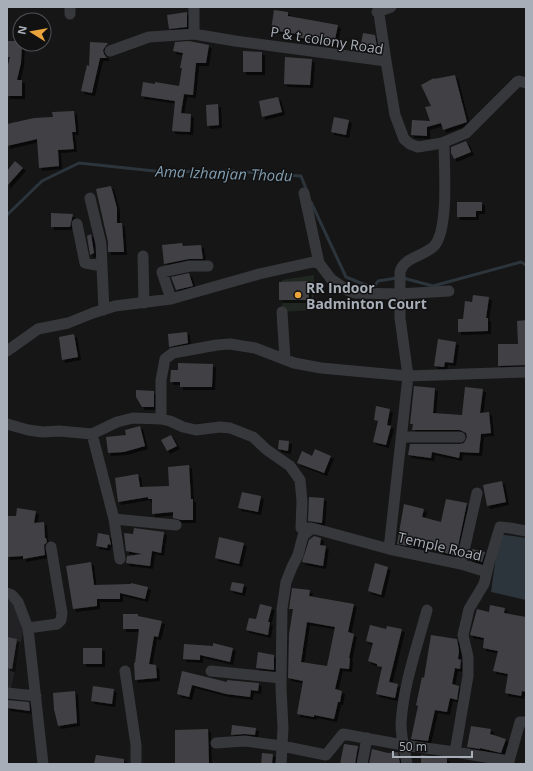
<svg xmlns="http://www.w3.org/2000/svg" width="533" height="771" font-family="'Open Sans',sans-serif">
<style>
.built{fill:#222224}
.green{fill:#202720}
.water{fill:#2c353b}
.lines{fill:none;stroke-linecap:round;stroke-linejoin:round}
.stream{stroke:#2c353b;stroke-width:3}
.building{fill:#404144;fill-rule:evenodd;filter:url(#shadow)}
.minor{stroke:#37383c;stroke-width:11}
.poi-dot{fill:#eaa43b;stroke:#111112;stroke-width:1.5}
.labels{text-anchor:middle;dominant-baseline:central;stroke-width:3;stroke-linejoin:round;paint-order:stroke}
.street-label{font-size:14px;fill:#a8aeb7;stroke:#111112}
.poi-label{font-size:14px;font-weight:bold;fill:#a8aeb7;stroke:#111112;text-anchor:start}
.water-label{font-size:15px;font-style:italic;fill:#819db0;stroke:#111112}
</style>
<defs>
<filter id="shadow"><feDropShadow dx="3" dy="3" stdDeviation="0" flood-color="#0009"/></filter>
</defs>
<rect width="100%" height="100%" fill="#161617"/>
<path class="built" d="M7,599L10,600L25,623L10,693H7Z"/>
<path class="green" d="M314,275L313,310L282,312V280Z"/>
<path class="water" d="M499,534L526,538V600L491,592Z"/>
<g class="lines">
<path class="stream" d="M311,202L346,277L373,288L378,281L397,278
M7,215L42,181L79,163L164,172L231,171L301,176L307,191
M403,278L433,286L521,262L526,265"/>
</g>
<path class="building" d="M274,10L288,12V16L338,25L334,44L297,37V34L271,30Z
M187,12V27L169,29L167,15Z
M363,33L375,35L378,52L360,49Z
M8,41H20V44H22L21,63L17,80H22V96H7V69L10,57H8Z
M189,41L209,45L206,63H196L193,95L184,94L181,113L191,114L190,132L172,131L175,101L141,96L143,82L155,84V82L179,86L182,68H180L183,53L173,51L175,42Z
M90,42L108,43L103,50L104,54L107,58H100L92,93L81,91L87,65L89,66Z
M243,51L262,52V72H243Z
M285,57L312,59L310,85L284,84Z
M455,75L467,122L443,130L441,123L427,127V136L411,135L412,120L430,121L425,107L431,106L421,85L434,78V79Z
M278,97L282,112L262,117L259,101Z
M218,104L219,125L207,126L206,105Z
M74,111L76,132H72L74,149L58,150L59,166L39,168L37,139L7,146V124L34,118L53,117L52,112Z
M334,117L349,120L346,135L331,132Z
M466,141L471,152L454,159L451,153V147Z
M15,161L23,168L7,186V171Z
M111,186L117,208V223H122L124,252H108V242L96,189Z
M457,202H482V211H476V217H457Z
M51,213L73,214L70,227H51Z
M91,234L94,253L90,255L87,236Z
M182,243L183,246L201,245L203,259H189L164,264L162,245Z
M189,273L193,286L176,290L171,277Z
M308,281L309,300H279V282Z
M473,295L489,297L486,318H488V331L458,332V319H463L465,301L472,302Z
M526,320V365L498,366V344H518L517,321Z
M187,332L188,343L169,347L168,334Z
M74,334L78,357L62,360L59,337Z
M438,339L456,342L453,363L445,362L444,367L434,366Z
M178,363L213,364L212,387H180V382H170L171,370H178Z
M414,386L435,388L433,413L462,415L465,387L483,389L480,413L489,412L491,433L481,434L479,453L460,452L459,458L432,452L431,458L408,455L410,444H460L464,443L467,437L466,433L460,430H412L413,424H410Z
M136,390L154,391V407H142L136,397Z
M376,406L390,409L387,425L391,426L386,445L373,442L378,421L374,420Z
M140,426L145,446L124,452L108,453L106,437L126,435L125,430Z
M171,435L177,446L167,451L161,440Z
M279,440L289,441L288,451L278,449Z
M315,449L331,456L324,473L297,463L302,451L312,456Z
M189,465L191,499H193V520H181L173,518V512L152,514V499H148V497L118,502L115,478L138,474L140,487L169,486L168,467Z
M502,481L506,502L487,506L483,485Z
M242,492L261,496L258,512L238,508Z
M309,497L324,498L322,523L308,521Z
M446,499L467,503L456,556L438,551L439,546L415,541L414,547L397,544L404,504L424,509L422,517L441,522Z
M17,508L36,511L34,523L44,522L45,538H46L47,542L44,545L45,555L23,559V556L7,557V516H16Z
M134,528L164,532L161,553L152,551L150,566L126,563L127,556L142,554L126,551L124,533L133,534Z
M98,533L109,535L111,545L108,544L107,548L96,546Z
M314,536L321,538L320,545L326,546L323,566L302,562L309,540Z
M219,537L244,543L239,564L215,558Z
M472,549L485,552L482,562L469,559Z
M91,562L94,585L131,584V583L148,587L145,599L120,593V599H97V606L73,609L66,566Z
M375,563L388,567L381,595L368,591Z
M232,582L244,584L242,593L230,590Z
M292,588L310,590L309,596L354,604L348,632L354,634L349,658H350L349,669L340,668L335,689L342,691L340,702H338L334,719L314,715V717L297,714L303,681L288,678L289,634L293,609H289ZM307,622L335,627L327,666L301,662Z
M260,604L272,607L268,622H270L268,635L246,630L249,618L256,619Z
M490,605L505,608L504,613L526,617V692L522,691L521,696L505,693L508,674L493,671L498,651L483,648L484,638L470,635L477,609L489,612Z
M123,614H138V616L162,621L158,637L154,636L149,664L156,665L157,678L135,680L134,663H135L139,629H123Z
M370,625L386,629L387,626L402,629L389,682L398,684L395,698L376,694L382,667L377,666V664L368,661L373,643L366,641Z
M431,635L457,639L459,651L458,659L461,660L460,669L455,668L452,684L459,686L457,700L450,698L447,712L435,710L428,741L411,739L418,706L416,705L422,677L424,678Z
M7,637L17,639L12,669L7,668Z
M213,643L233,648L230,662L200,655V660L183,659L184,644L213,646Z
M83,648H102V664H83Z
M258,652L274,655V670L256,668Z
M182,671L227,682V680L259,683L258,691L251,690L250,697L226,694L192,685L189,697L177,694Z
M93,686L114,689L112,704L91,701Z
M75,691L77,723L58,726L54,709L53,693Z
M7,700L29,702L30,711L7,708Z
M232,725L256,728L255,735L245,734L231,735Z
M471,726L491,729L490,734L506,739L501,753L480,748V749L467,747Z
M208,729L209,764H175V730Z
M344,744L358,746L355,764H340Z
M372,749L388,753L398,752L400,764H369Z
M262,753L273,754L272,764H261Z
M96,755L124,759V764H94Z
M421,755L447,758V764H421Z"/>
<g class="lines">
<path class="minor" d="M70,7V14
M194,7V34L235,41L386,61L395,115L404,139L410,144L418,147L442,143L466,133L517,82L519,81L526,83
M378,7L386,61
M377,12L391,7
M110,51L149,37L194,34
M304,193L319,263
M90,198L101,244L104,310
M77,224L85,263L102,266
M143,256L144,303
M171,299L162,272L190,266H208
M282,312L285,359
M7,351L38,329L68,323L93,313L115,306L171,299L259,274L313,262L319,263L331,279L347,290L355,293L399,294L449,291
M161,419V380L165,359L173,353L217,345L230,344L255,348L294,363L321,368L408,376L526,372
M7,424L28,430L43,432L59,431L92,434L117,422L133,418L161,419L170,421L183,427L196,430L220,427L230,428L253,437L267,450L290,466L300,480L302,501L301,528H312L303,536L298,555L292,567L286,582L282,609L281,688L283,728L281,764
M92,434L114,519L120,559
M401,437H460
M114,519L176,525
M312,528L389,549L461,564L487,572L484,584L469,609L463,635L468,657V676L455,752L509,761V764
M389,549L408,376L400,318V272C403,257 426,256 435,245C449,227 444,166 444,142
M461,564L477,493
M487,572L489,563L500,527L510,528L526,531
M7,593L12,595L18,602L28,628L43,764
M28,628L57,624L61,620L62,613L51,547
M125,671L136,745V764
M211,671L281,678
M7,693L36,696
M216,743L245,741L282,746L326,755L343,734L403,745L455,752
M509,761L520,722H526
M362,764L367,738
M407,764C405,751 401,738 401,724C403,686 417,647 427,610"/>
</g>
<circle class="poi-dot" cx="298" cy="295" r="4"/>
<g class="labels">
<g class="street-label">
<text transform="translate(327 40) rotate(9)">P &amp; t colony Road</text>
<text transform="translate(440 546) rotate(13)">Temple Road</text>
</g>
<g class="poi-label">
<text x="306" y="287">RR Indoor<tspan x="306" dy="16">Badminton Court</tspan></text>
</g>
<g class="water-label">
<text transform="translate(224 173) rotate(2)">Ama Izhanjan Thodu</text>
</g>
</g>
<rect width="533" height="771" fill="none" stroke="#a8aeb7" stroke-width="16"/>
<g transform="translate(32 32) rotate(281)"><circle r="19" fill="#111112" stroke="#4d5054"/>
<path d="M0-3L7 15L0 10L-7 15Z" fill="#eaa43b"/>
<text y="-6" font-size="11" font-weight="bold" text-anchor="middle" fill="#a8aeb7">N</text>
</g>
<path d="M393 751v6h79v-6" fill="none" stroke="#a8aeb7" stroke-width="2"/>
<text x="399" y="751" font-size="12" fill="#a8aeb7" stroke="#111112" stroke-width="3" paint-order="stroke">50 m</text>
</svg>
